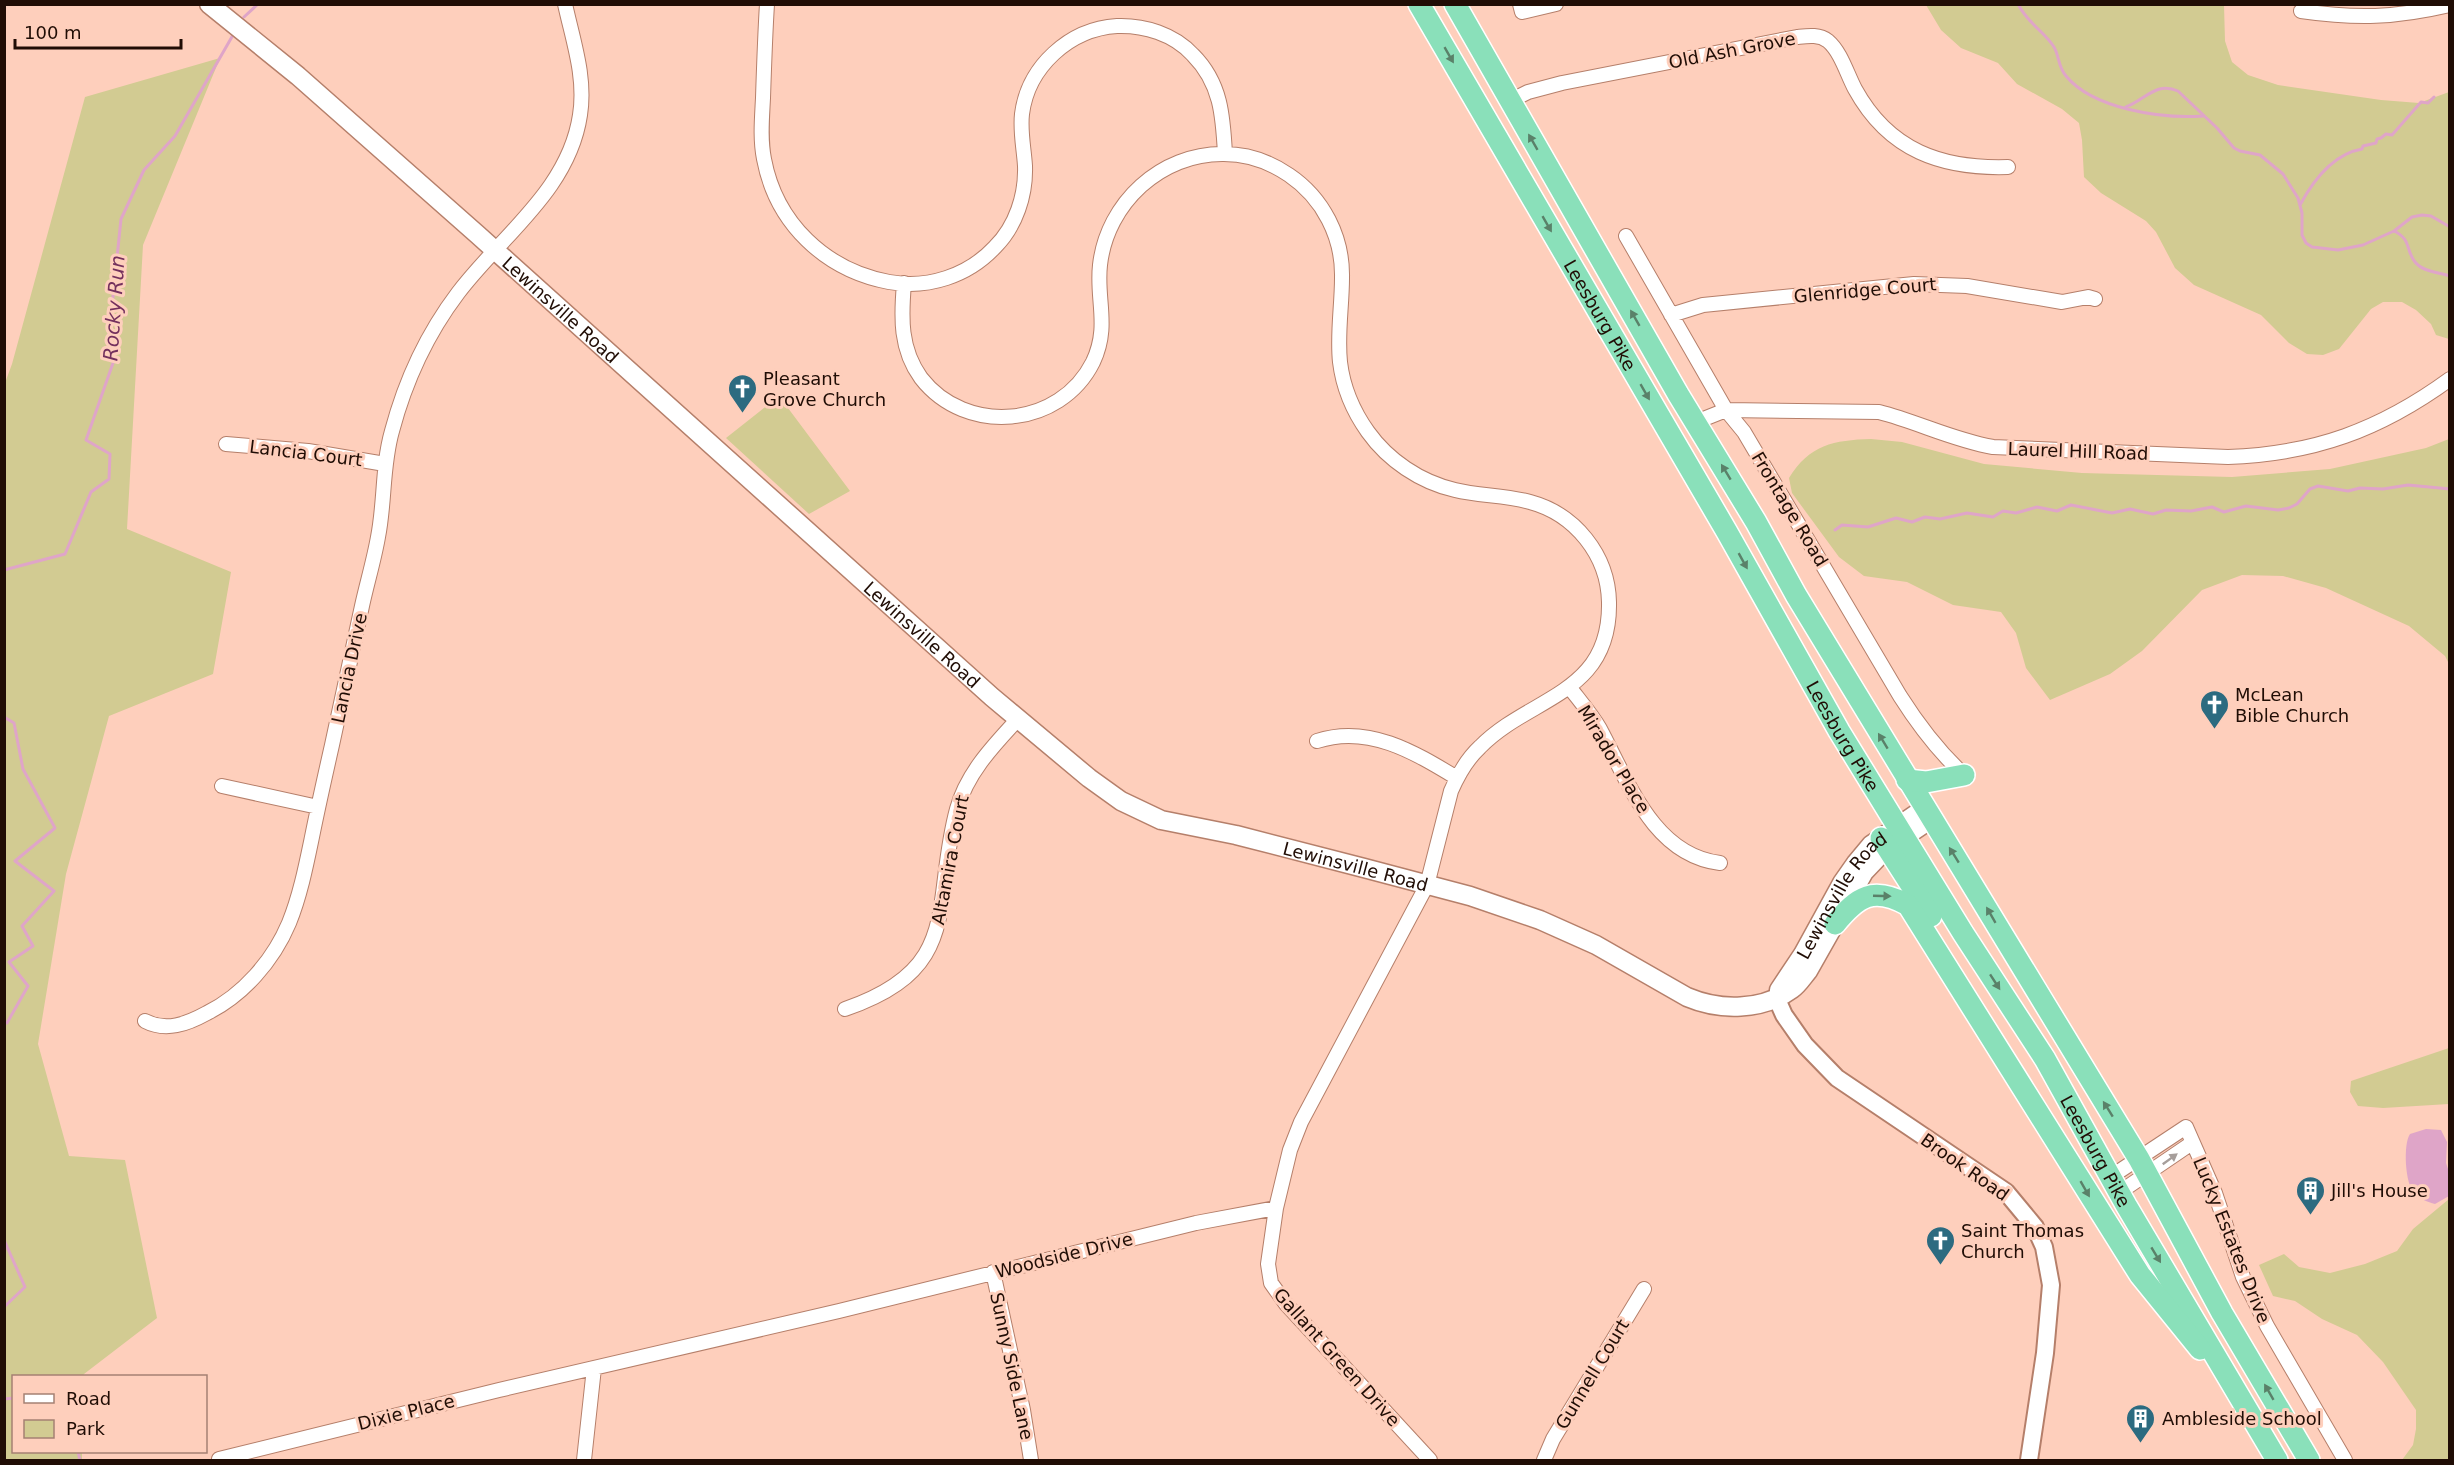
<svg xmlns="http://www.w3.org/2000/svg" width="2454" height="1465" font-family="'DejaVu Sans',sans-serif">
<style>
.green{fill:#d2cb92}
.water{fill:#dfa5c8}
.lines{fill:none;stroke-linecap:round;stroke-linejoin:round}
.stream{stroke:#dfa5c8;stroke-width:3}
.minor-casing{stroke:#b57f6a;stroke-width:16}
.tertiary-casing{stroke:#b57f6a;stroke-width:20}
.secondary-casing{stroke:#b57f6a;stroke-width:21}
.trunk-casing{stroke:#fff;stroke-width:24}
.minor{stroke:#fff;stroke-width:14}
.tertiary{stroke:#fff;stroke-width:16}
.secondary{stroke:#fff;stroke-width:18}
.trunk{stroke:#8ae0ba;stroke-width:21}
.oneway{fill:#5a8169}
.oneway2{fill:#a69e9b}
.labels{text-anchor:middle;dominant-baseline:central;stroke-width:6;stroke-linejoin:round;paint-order:stroke}
.street-label{font-size:18px;fill:#200d05;stroke:#fecfbc}
.poi-label{font-size:18px;fill:#200d05;stroke:#fecfbc;text-anchor:start}
.water-label{font-size:20px;font-style:italic;fill:#74305d;stroke:#fecfbc}
</style>
<rect width="100%" height="100%" fill="#fecfbc"/>
<path class="green" d="M1926,5H2224L2225,41L2232,62L2248,75L2278,85L2381,100L2419,103L2449,92V339L2436,335L2431,324L2416,310L2402,302H2383L2371,309L2339,349L2323,355L2307,354L2289,343L2261,315L2194,285L2175,268L2156,232L2146,221L2101,193L2084,177L2082,140L2079,123L2062,109L2017,84L1998,63L1961,48L1941,30Z
M220,58L143,245L127,529L231,572L213,674L109,716L66,874L38,1044L69,1156L125,1160L157,1318L84,1374L83,1376H14V1452H82V1460H5V383L12,364L85,97Z
M779,396L850,491L809,514L726,438Z
M1871,439L1902,442L1984,464L2082,473L2232,477L2330,469L2426,448L2449,439V664L2445,656L2409,626L2326,588L2283,576L2242,575L2202,590L2142,651L2110,674L2050,700L2026,668L2016,633L2001,612L1953,605L1907,582L1864,576L1839,557L1792,493L1789,478C1809,445 1834,440 1871,439Z
M2449,1048V1104L2383,1108L2358,1106L2350,1092L2351,1081Z
M2449,1199V1460H2402L2413,1445L2416,1429V1410L2383,1362L2357,1335L2322,1319L2295,1301L2273,1296L2259,1265L2284,1254L2299,1267L2330,1273L2365,1264L2397,1251L2413,1229Z"/>
<path class="water" d="M2426,1129L2441,1130L2447,1142L2446,1163L2449,1172V1196L2435,1204C2428,1202 2419,1199 2414,1193C2405,1183 2403,1144 2410,1134Z"/>
<g class="lines">
<path class="stream" d="M2018,4C2028,24 2044,31 2054,47C2059,55 2058,67 2066,76C2093,109 2162,119 2203,116
M244,17L258,4
M2126,107C2145,100 2156,81 2178,91L2217,128L2234,148L2240,151L2260,155L2283,174L2298,198L2302,213V235L2306,243L2312,247L2338,250L2363,245L2394,231L2412,217L2422,215L2431,216L2450,227
M2300,205C2314,179 2333,154 2362,149L2363,146L2376,143L2377,139L2381,138L2386,134L2392,135L2421,102L2428,103L2434,97
M2394,231C2412,240 2405,249 2415,262C2423,272 2438,272 2450,276
M1835,530L1842,525L1868,527L1896,518L1912,522L1925,517L1940,519L1967,513L1993,517L2003,511L2016,513L2037,507L2057,511L2071,505L2112,513L2130,509L2153,514L2166,510L2191,511L2212,507L2224,512L2246,506L2278,510L2289,508L2297,504L2310,489L2318,486L2348,491L2360,488L2383,489L2408,485L2450,489
M4,570L65,554L91,492L109,479L110,454L86,440L113,363L109,335L121,219L144,170L175,136L233,35
M4,675V678
M4,717L14,723L23,769L55,828L15,861L54,891L22,926L33,946L9,962L28,986L7,1023L4,1022
M4,1240L25,1287L4,1307
M4,1399L14,1398
M78,1452L80,1460"/>
<defs>
<path id="minor" d="M767,4C765,36 764,67 763,98C762,118 760,139 764,159C776,223 825,270 889,282C928,289 968,276 995,247C1016,226 1026,195 1025,166C1024,149 1020,132 1022,114C1028,67 1069,29 1117,26C1144,25 1174,34 1193,55C1221,83 1223,116 1225,154
M1520,4L1522,12L1556,4
M2301,11C2357,19 2394,18 2450,5
M1510,101L1528,92L1562,83L1797,37C1807,36 1819,34 1828,41C1841,52 1847,74 1855,89C1889,151 1942,169 2008,167
M1626,236L1726,410L1744,432L1900,696C1919,726 1938,751 1964,775
M904,283C901,318 900,349 921,378C966,436 1060,428 1093,362C1110,326 1096,300 1100,265C1107,203 1161,153 1224,154C1247,154 1270,162 1289,175C1323,198 1343,237 1342,278C1342,306 1337,334 1340,362C1343,387 1353,411 1368,432C1388,460 1420,482 1455,490C1479,496 1505,495 1530,502C1575,514 1608,555 1609,602C1611,695 1530,696 1480,747C1467,759 1458,775 1451,791L1427,885L1301,1122L1290,1150L1276,1208L1268,1264L1271,1283L1286,1304L1430,1460
M1671,315L1703,305L1914,284L1967,286L2062,302L2088,297L2095,299
M1696,422L1726,410L1879,412C1918,422 1953,440 1993,447L2228,457C2314,454 2380,430 2450,379
M226,444L308,451L385,464
M1570,688C1580,701 1592,715 1600,729C1628,781 1653,855 1720,863
M1317,741C1368,724 1414,752 1457,778
M222,786L318,807
M845,1009C964,968 931,906 957,809C967,773 993,746 1018,719
M145,1021C166,1032 187,1024 207,1013C243,995 273,961 289,923C300,896 306,866 312,837C318,807 325,776 332,745C342,699 352,652 362,606C367,583 374,560 378,537C385,502 382,466 392,431C405,382 427,334 458,293C501,236 569,190 580,115C586,77 573,41 565,4
M2112,1176L2186,1127L2215,1193L2243,1277L2267,1326L2345,1460
M2120,1192L2192,1143
M993,1272L1023,1410L1031,1460
M219,1459L499,1390L839,1311L1196,1223L1276,1208
M584,1460L594,1368
M1544,1460L1553,1439L1644,1289"/>
<path id="tertiary" d="M1776,997L1784,1015L1805,1045L1837,1078L2006,1192L2035,1227L2044,1247L2051,1285L2045,1353L2029,1460"/>
<g id="secondary">
<path id="s1" d="M209,4L298,76L478,235L992,697L1089,778L1121,801L1161,820L1236,835L1364,868L1470,896L1540,920L1596,945L1687,997C1720,1011 1762,1011 1792,989C1798,985 1803,977 1808,971L1864,872L1885,850L1931,819"/>
<path id="s2" d="M1779,990L1803,954L1842,883L1856,863L1871,845L1925,808"/>
</g>
<g id="trunk">
<path id="s3" d="M1419,4L1727,532L1839,731L1963,933L2045,1059L2126,1205L2277,1460"/>
<path d="M1455,4L1678,394L1756,522L1796,595L2139,1159L2222,1313L2309,1460"/>
<path d="M1907,780L1926,782L1964,775"/>
<path d="M1881,838L1931,916"/>
<path d="M1835,924C1858,896 1873,886 1908,905L2140,1275L2200,1349"/>
</g>
</defs>
<use href="#minor" class="minor-casing"/>
<use href="#tertiary" class="tertiary-casing"/>
<use href="#secondary" class="secondary-casing"/>
<use href="#trunk" class="trunk-casing"/>
<use href="#minor" class="minor"/>
<use href="#tertiary" class="tertiary"/>
<use href="#secondary" class="secondary"/>
<use href="#trunk" class="trunk"/>
</g>
<defs><path id="oneway-solid" d="M-6-.8H1V-3.2L6.5 0L1 3.2V.8H-6Z" transform="scale(1.5)"/></defs>
<g class="oneway">
<use href="#oneway-solid" transform="translate(1449 55) rotate(60)"/>
<use href="#oneway-solid" transform="translate(1533 142) rotate(-120)"/>
<use href="#oneway-solid" transform="translate(1547 224) rotate(60)"/>
<use href="#oneway-solid" transform="translate(1635 318) rotate(-120)"/>
<use href="#oneway-solid" transform="translate(1645 392) rotate(60)"/>
<use href="#oneway-solid" transform="translate(1726 472) rotate(-121)"/>
<use href="#oneway-solid" transform="translate(1743 561) rotate(61)"/>
<use href="#oneway-solid" transform="translate(1883 741) rotate(-121)"/>
<use href="#oneway-solid" transform="translate(1954 855) rotate(-122)"/>
<use href="#oneway-solid" transform="translate(1882 896) rotate(2)"/>
<use href="#oneway-solid" transform="translate(1991 915) rotate(-120)"/>
<use href="#oneway-solid" transform="translate(1995 982) rotate(57)"/>
<use href="#oneway-solid" transform="translate(2108 1109) rotate(-122)"/>
<use href="#oneway-solid" transform="translate(2085 1189) rotate(60)"/>
<use href="#oneway-solid" transform="translate(2156 1255) rotate(59)"/>
<use href="#oneway-solid" transform="translate(2269 1392) rotate(-120)"/>
</g>
<use class="oneway2" href="#oneway-solid" transform="translate(2170 1159) rotate(-36)"/>
<defs>
<symbol id="church-pin" viewBox="-11 -11 22 30"><path d="M0 17L-7.5 6A9.5 9.5 0 1 1 7.5 6Z" fill="#2c6b80" stroke="#fecfbc"/><path d="M-1.2-6h2.4v3.5h3.3v2.4h-3.3V6h-2.4V-.1h-3.3v-2.4h3.3Z" fill="#fff"/></symbol>
<symbol id="building-pin" viewBox="-11 -11 22 30"><path d="M0 17L-7.5 6A9.5 9.5 0 1 1 7.5 6Z" fill="#2c6b80" stroke="#fecfbc"/><path d="M-4-6H4V6H1V3H-1V6H-4ZM-2.5-4.3h1.7v1.8h-1.7ZM.8-4.3h1.7v1.8H.8ZM-2.5-1h1.7V.8h-1.7ZM.8-1h1.7V.8H.8Z" fill="#fff"/></symbol>
</defs>
<g fill-rule="evenodd">
<use href="#church-pin" x="726" y="372" width="33" height="45"/>
<use href="#church-pin" x="2198" y="688" width="33" height="45"/>
<use href="#building-pin" x="2294" y="1174" width="33" height="45"/>
<use href="#church-pin" x="1924" y="1224" width="33" height="45"/>
<use href="#building-pin" x="2124" y="1402" width="33" height="45"/>
</g>
<g class="labels">
<g class="street-label">
<text transform="translate(1732 50) rotate(-11)">Old Ash Grove</text>
<text transform="translate(1865 290) rotate(-5)">Glenridge Court</text>
<text stroke="none"><textPath href="#s1" startOffset="466">Lewinsville Road</textPath></text>
<text stroke="none"><textPath href="#s3" startOffset="360">Leesburg Pike</textPath></text>
<text transform="translate(2078 451) rotate(2)">Laurel Hill Road</text>
<text transform="translate(306 453) rotate(7)">Lancia Court</text>
<text transform="translate(1790 509) rotate(59)">Frontage Road</text>
<text stroke="none"><textPath href="#s1" startOffset="952">Lewinsville Road</textPath></text>
<text transform="translate(349 668) rotate(-78)">Lancia Drive</text>
<text stroke="none"><textPath href="#s3" startOffset="846">Leesburg Pike</textPath></text>
<text transform="translate(1614 759) rotate(59)">Mirador Place</text>
<text transform="translate(950 860) rotate(-79)">Altamira Court</text>
<text stroke="none"><textPath href="#s1" startOffset="1456">Lewinsville Road</textPath></text>
<text stroke="none"><textPath href="#s2" startOffset="114">Lewinsville Road</textPath></text>
<text stroke="none"><textPath href="#s3" startOffset="1332">Leesburg Pike</textPath></text>
<text transform="translate(1965 1167) rotate(35)">Brook Road</text>
<text transform="translate(2232 1240) rotate(68)">Lucky Estates Drive</text>
<text transform="translate(1064 1255) rotate(-14)">Woodside Drive</text>
<text transform="translate(1337 1357) rotate(48)">Gallant Green Drive</text>
<text transform="translate(1012 1366) rotate(78)">Sunny Side Lane</text>
<text transform="translate(1592 1374) rotate(-59)">Gunnell Court</text>
<text transform="translate(406 1412) rotate(-14)">Dixie Place</text>
</g>
<g class="poi-label">
<text x="763" y="378">Pleasant<tspan x="763" dy="21">Grove Church</tspan></text>
<text x="2235" y="694">McLean<tspan x="2235" dy="21">Bible Church</tspan></text>
<text x="2331" y="1190">Jill's House</text>
<text x="1961" y="1230">Saint Thomas<tspan x="1961" dy="21">Church</tspan></text>
<text x="2162" y="1418">Ambleside School</text>
</g>
<g class="water-label">
<text transform="translate(114 308) rotate(-86)">Rocky Run</text>
</g>
</g>
<rect width="2454" height="1465" fill="none" stroke="#200d05" stroke-width="12"/>
<rect x="12" y="1375" width="195" height="78" fill="#fecfbc" stroke="#a58173" stroke-width="1.5"/>
<rect x="24" y="1394" width="30" height="9" fill="#ffffff" stroke="#a58173" stroke-width="1.5"/>
<text x="66" y="1405" font-size="18" fill="#200d05">Road</text>
<rect x="24" y="1420" width="30" height="18" fill="#d2cb92" stroke="#a58173" stroke-width="1.5"/>
<text x="66" y="1435" font-size="18" fill="#200d05">Park</text>
<path d="M15 39v9h166v-9" fill="none" stroke="#200d05" stroke-width="3"/>
<text x="24" y="39" font-size="18" fill="#200d05" stroke="#fecfbc" stroke-width="4.5" paint-order="stroke">100 m</text>
</svg>
